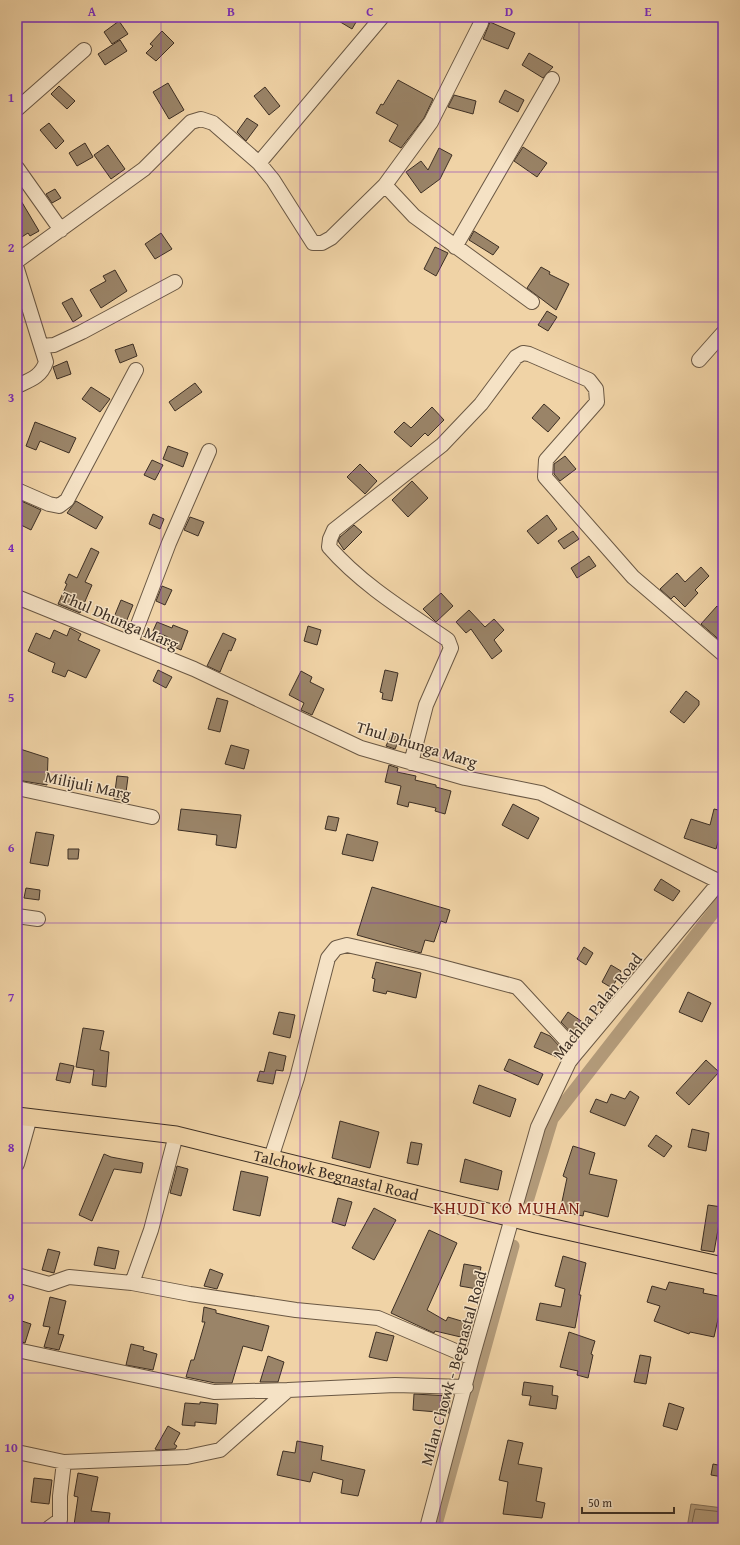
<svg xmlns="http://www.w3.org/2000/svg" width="740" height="1545" font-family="'Gentium Book Plus',serif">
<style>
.water{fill:#b39b7a;stroke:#847058}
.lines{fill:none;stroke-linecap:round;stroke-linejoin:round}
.shore{stroke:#78654f;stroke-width:1}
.canal{stroke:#b39b7a;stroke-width:13}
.building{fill:#9a8468;stroke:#3d2f24}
.minor-casing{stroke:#6a5844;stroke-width:16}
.major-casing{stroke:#3d2f24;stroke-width:19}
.minor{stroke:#f5e2c5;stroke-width:14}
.major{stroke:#f0d3a6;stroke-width:17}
.grid{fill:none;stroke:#7b2cbf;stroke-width:1;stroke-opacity:0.55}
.labels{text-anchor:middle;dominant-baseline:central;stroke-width:3;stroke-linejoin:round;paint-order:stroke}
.street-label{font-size:16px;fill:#3d2f24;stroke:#f5e2c5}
.neighbourhood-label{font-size:17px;letter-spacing:1px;fill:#7a1f14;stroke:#f5e2c5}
.neatline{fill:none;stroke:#7b2cbf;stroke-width:1.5}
.grid-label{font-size:13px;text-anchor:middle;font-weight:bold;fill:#7b2cbf}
</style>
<rect width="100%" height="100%" fill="#f0d3a6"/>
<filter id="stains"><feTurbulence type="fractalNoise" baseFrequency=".005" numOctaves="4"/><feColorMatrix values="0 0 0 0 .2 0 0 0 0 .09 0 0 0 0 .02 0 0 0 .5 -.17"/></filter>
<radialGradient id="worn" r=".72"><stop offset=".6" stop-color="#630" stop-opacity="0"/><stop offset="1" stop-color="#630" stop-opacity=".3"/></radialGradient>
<path class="water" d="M691,1504L723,1508V1528H687Z"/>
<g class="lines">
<path class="shore" d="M691,1528L695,1509L723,1512"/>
<path class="canal" d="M528,1198L552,1119L723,900
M435,1528L513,1246"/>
</g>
<path class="building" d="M332,17H359L352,29Z
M119,21L128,34L112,44L104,32Z
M490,22L515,33L508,49L483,39Z
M162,31L174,43L156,61L146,53L153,46L150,44Z
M120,40L127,51L105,65L98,54Z
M529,53L553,67L543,78L522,65Z
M398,80L433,99L424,118L401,148L389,141L398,125L376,113L381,104L383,105Z
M168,83L184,110L169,119L153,92Z
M59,86L75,101L67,109L51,94Z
M265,87L280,106L269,115L254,96Z
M505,90L524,100L518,112L499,102Z
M454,95L476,101L473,114L448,107Z
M247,118L258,125L246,141L237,132Z
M49,123L64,141L56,149L40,130Z
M85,143L93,157L77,166L69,153Z
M108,145L125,169L111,179L94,155Z
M523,147L547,163L537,177L514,161Z
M439,148L452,155L440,179L421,193L406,172L421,161L428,170Z
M55,189L61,198L52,203L46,194Z
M17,194L39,231L30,236L28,233L17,240Z
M474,231L499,247L493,255L469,240Z
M161,233L172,249L155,259L145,244Z
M435,247L448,253L436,276L424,269Z
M541,267L550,272L549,274L569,284L556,310L527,288Z
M115,270L127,291L101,308L90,290L106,281L103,276Z
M72,298L82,316L73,322L62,303Z
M547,311L557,317L548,331L538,325Z
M133,344L137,356L120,363L115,350Z
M67,361L71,374L57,379L53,367Z
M195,383L202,392L175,411L169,402Z
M91,387L110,399L100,412L82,399Z
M544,404L560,418L548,432L532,418Z
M432,407L444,420L428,436L425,433L411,447L394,432L404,422L411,428Z
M35,422L76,438L69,453L40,441L36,450L26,446Z
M168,446L188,453L183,467L163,459Z
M565,456L576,469L560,481L554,474V464Z
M152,460L163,465L155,480L144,475Z
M360,464L377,481L365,494L347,477Z
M412,481L428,498L408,517L392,500Z
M17,499L41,510L31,530L17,523Z
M76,501L103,517L96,529L67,513Z
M153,514L164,519L160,529L149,524Z
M547,515L557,529L538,544L527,531Z
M190,517L204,522L198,536L184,530Z
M354,525L362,532L344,550L338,541L340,537Z
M573,531L579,539L564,549L558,541Z
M91,548L99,552L85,582L92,585L80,613L58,604L67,584L65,583L69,574L77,578Z
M589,556L596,566L577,578L571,568Z
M701,567L709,576L695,590L698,593L685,607L674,596L671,599L660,589L677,573L685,582Z
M162,586L172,590L165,605L156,601Z
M441,593L453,606L436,622L423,609Z
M121,600L133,605L124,627L112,622Z
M717,606L723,612V643L701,624Z
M469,610L485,627L494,619L504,630L494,640L502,651L492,659L471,629L466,633L456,622Z
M157,622L172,628L173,625L188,631L181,650L165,643L168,637L153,631Z
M308,626L321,630L317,645L304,641Z
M70,628L81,634L78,640L100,650L86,678L68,670L65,677L52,672L55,663L28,651L36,633L50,639L54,630L67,636Z
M223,633L236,639L231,651L229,650L220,672L207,666Z
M158,670L172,677L166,688L153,681Z
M385,670L398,673L392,701L382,699L383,693L380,692Z
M301,671L312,677L310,682L324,689L312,715L301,710L304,703L289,695Z
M686,691L699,701V705L684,723L670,712Z
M217,698L228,701L220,732L208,729Z
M391,735L400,738L395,749L386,746Z
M231,745L249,750L244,769L225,764Z
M17,748L48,758L47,785L17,780Z
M389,765L398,768L397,772L416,776L415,780L436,785V787L451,791L445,814L435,811L436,808L409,802L408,807L397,804L401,786L385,782Z
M117,776L128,777L125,800L114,799Z
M513,804L539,818L528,839L502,825Z
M181,809L241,815L236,848L216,845L217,835L178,830Z
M714,809L723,811V826L716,849L684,838L691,819L710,825Z
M328,816L339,818L336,831L325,829Z
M36,832L54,835L48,866L30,863Z
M347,834L378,842L373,861L342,854Z
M68,849H79L78,859H68Z
M661,879L680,891L673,901L654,890Z
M372,887L450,910L446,923L441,921L434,942L425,940L421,953L357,935Z
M26,888L40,890L39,900L24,898Z
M584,947L593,953L586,965L577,959Z
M376,962L421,973L416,998L387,991L386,994L373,991L375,979L372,978Z
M611,965L621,971L612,988L602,982Z
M688,992L711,1003L702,1022L679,1012Z
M279,1012L295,1015L290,1038L273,1034Z
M568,1012L584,1023L574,1036L561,1022Z
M83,1028L104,1031L100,1050L109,1052L106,1087L92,1085L94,1070L76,1067Z
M541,1032L550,1036L561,1048L557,1057L534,1047Z
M269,1052L286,1056L283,1071L276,1070L273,1084L257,1081L260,1071L264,1072Z
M509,1059L543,1074L538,1085L504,1070Z
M706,1060L719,1072L689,1105L676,1093Z
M60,1063L74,1066L70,1083L56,1080Z
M479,1085L516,1099L510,1117L473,1103Z
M630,1091L639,1097L625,1126L590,1112L596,1099L607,1103L611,1094L625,1099Z
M340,1121L379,1132L370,1168L332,1158Z
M692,1129L709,1133L706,1151L688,1147Z
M656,1135L672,1146L664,1157L648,1146Z
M411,1142L422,1144L418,1165L407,1163Z
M573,1146L595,1153L589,1174L617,1180L608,1217L584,1211L583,1216L560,1211L567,1178L563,1176Z
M104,1154L111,1157L143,1163L141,1173L114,1169L92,1221L79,1215Z
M465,1159L502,1171L498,1190L460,1182Z
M177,1166L188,1169L181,1196L170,1193Z
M241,1171L268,1177L260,1216L233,1210Z
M338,1198L352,1202L345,1226L332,1222Z
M708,1205L722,1207L714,1252L701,1250Z
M374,1208L396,1220L374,1260L352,1248Z
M429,1230L457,1243L427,1310L446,1321L448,1317L468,1323L465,1338L435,1331L434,1333L391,1313Z
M98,1247L119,1251L115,1269L94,1265Z
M48,1249L60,1252L54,1273L42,1270Z
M563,1256L586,1263L579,1295H581L575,1328L536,1320L540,1303L561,1307L565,1289L555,1286Z
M464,1264L481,1267L477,1289L460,1286Z
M210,1269L223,1274L217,1289L204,1286Z
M669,1282L704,1289L703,1293L723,1297L714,1337L690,1332L689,1334L654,1321L660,1306L647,1302L652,1286L666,1290Z
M50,1297L66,1301L58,1334L64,1335L59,1350L44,1347L50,1327L43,1326Z
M204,1307L216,1310V1313L269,1326L262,1351L243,1346L232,1383H215L186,1377L191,1360H194L205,1322H202Z
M19,1320L31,1324L25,1343L17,1340Z
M376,1332L394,1336L387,1361L369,1357Z
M569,1332L595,1341L591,1354L593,1355L588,1378L577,1375L578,1371L560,1367Z
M131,1344L144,1347L143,1350L157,1354L153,1370L126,1365Z
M640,1355L651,1357L646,1384L634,1382Z
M268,1356L284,1362L278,1382H260Z
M524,1382L553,1386L552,1395L558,1396L556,1409L529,1405L531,1396L522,1395Z
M414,1394L450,1396L449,1413L413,1410Z
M200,1402L218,1404L216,1424L195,1422V1426L182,1425L185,1403L200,1404Z
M669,1403L684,1408L677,1430L663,1426Z
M168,1426L180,1433L174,1444L177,1446L175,1449L157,1450L155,1449Z
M508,1440L523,1443L518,1464L542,1468L536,1501L545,1503L542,1518L503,1514L508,1482L499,1480Z
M297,1441L323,1446L321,1460L365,1470L358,1496L341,1493L343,1480L313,1472L310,1482L277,1475L283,1451L295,1453Z
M713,1464L723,1466V1477L711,1475Z
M78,1473L98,1477L91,1511L110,1513L108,1528L74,1525L78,1497L74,1496Z
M34,1478L52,1480L49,1504L31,1502Z"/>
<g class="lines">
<defs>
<path id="minor" d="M17,109L84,50
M259,163L382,17
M17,168L61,230
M385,185L431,122L481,23
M455,247L552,79
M17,261L144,169L191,122L201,119L213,123L259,163L273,180L313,243H322L331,238L385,185L414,216L532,302
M17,269L46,362C41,377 30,380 17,386
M41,346L54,345L82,332L175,282
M699,360L723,333
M17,490L49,504L59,506L67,500L136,370
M17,597L194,669L361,748L465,778L541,793L720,882
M131,643L169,543L209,451
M411,763L426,705L451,648L448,640C407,612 362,585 329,547L330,539L334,530L442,445L481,404L516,357L523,353L529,354L589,380L596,389L597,402L546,460L545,477L633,577L723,654
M17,788L152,817
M17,916L38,919
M176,1135L151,1230L132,1283L190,1294L296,1310L378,1318L472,1358
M271,1158L297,1078L328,958L336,948L347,945L427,963L517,987L577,1052
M17,1164L30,1117
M17,1275L49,1284L69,1277L132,1283
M17,1350L214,1392L288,1390
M17,1452L64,1462L187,1457L220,1450L288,1390L395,1385L466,1387
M49,1528L60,1520V1496L64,1462
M427,1528L472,1358L538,1127L569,1062L577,1052L723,878"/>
<g id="major">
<path id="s1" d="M17,1116L176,1135L536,1224L723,1266"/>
</g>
</defs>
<use href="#minor" class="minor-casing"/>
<use href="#major" class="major-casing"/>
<use href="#minor" class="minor"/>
<use href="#major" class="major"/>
</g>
<path class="grid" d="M161,17V1528M300,17V1528M440,17V1528M579,17V1528M17,172H723M17,322H723M17,472H723M17,622H723M17,772H723M17,923H723M17,1073H723M17,1223H723M17,1373H723"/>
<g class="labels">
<g class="street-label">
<text transform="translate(120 620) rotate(23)">Thul Dhunga Marg</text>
<text transform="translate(417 744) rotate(17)">Thul Dhunga Marg</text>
<text transform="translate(88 785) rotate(12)">Milijuli Marg</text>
<text transform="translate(597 1006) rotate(-51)">Machha Palan Road</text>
<text stroke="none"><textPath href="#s1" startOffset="325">Talchowk Begnastal Road</textPath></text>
<text transform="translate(453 1368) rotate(-74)">Milan Chowk - Begnastal Road</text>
</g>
<g class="neighbourhood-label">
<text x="507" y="1207">KHUDI KO MUHAN</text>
</g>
</g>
<rect width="740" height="1545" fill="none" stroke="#f0d3a6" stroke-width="44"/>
<path d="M582 1507v6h92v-6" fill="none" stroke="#3d2f24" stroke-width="2"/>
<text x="588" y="1507" font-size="12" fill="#3d2f24" stroke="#f5e2c5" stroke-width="3" paint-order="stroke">50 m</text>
<rect x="22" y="22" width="696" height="1501" class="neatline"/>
<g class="grid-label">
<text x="92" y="16">A</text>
<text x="231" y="16">B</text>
<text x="370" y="16">C</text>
<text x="509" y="16">D</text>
<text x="648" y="16">E</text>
<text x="11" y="102">1</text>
<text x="11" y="252">2</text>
<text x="11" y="402">3</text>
<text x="11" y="552">4</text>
<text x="11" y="702">5</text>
<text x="11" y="852">6</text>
<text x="11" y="1002">7</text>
<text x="11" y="1152">8</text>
<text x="11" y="1302">9</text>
<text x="11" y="1452">10</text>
</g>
<rect width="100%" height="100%" filter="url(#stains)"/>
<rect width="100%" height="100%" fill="url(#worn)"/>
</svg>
